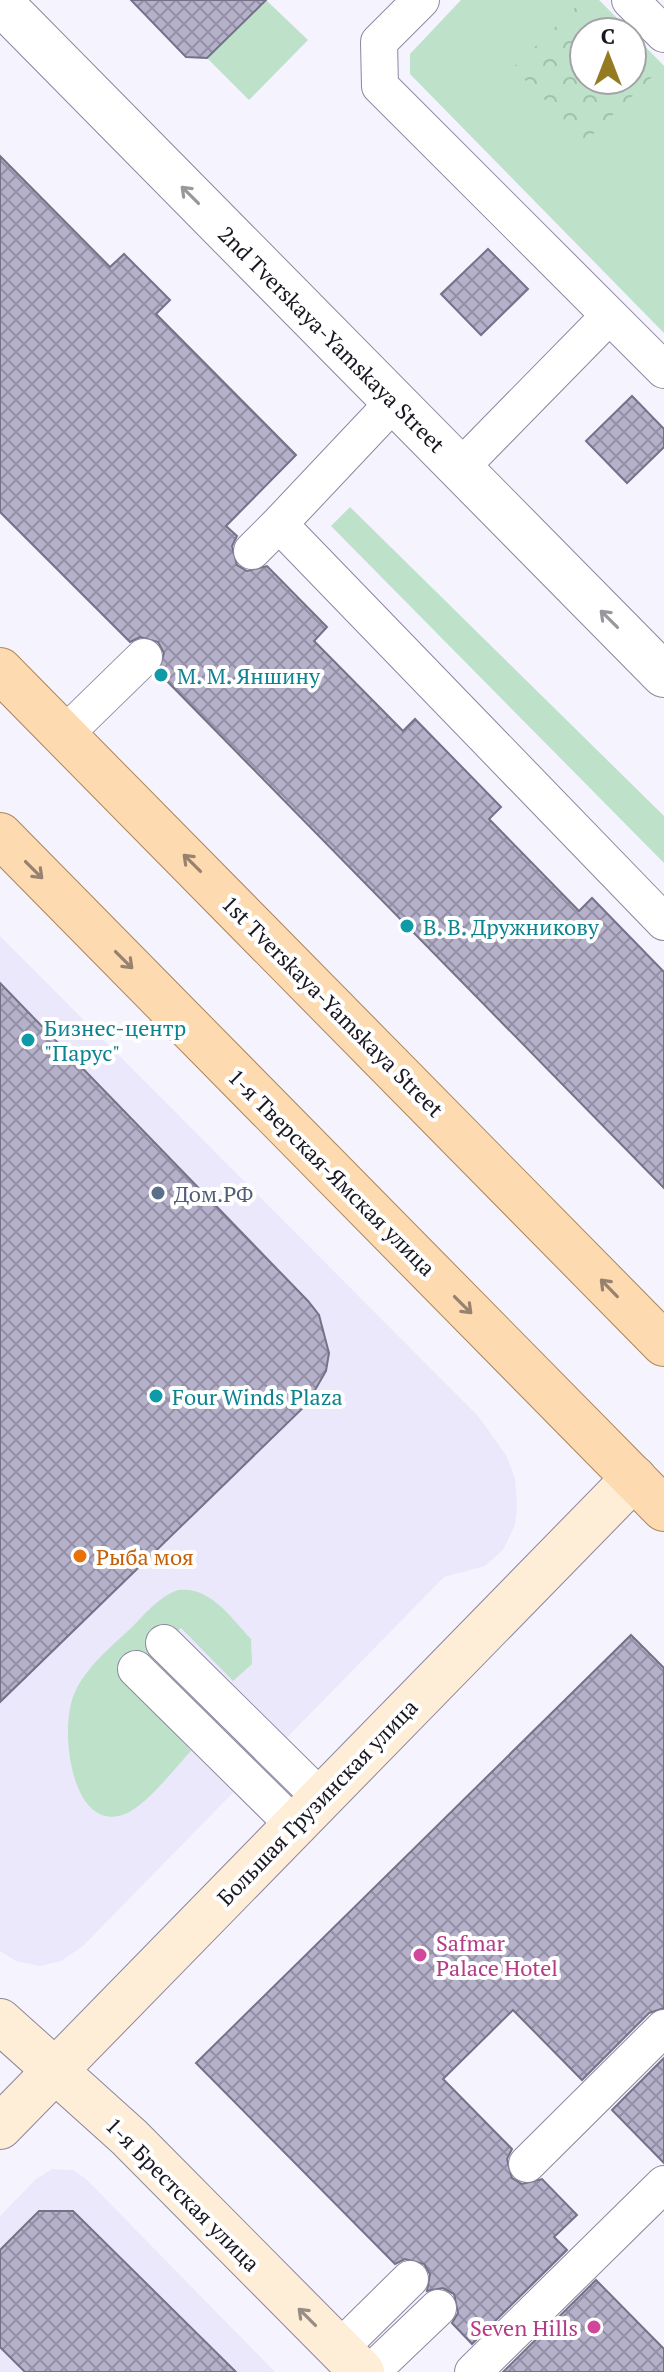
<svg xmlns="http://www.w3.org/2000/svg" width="664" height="2372" font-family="'PT Serif',serif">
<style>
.built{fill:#ece8fc}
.green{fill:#bde1c9}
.park{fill:url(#park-crowns)}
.building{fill:url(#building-cross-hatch);stroke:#767188;stroke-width:2}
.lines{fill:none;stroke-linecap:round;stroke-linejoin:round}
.lane-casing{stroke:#8c879f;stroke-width:38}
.street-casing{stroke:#8c879f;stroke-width:46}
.secondary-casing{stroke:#8c879f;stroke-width:46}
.primary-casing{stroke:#ac865a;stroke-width:46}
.lane{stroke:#fff;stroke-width:36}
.street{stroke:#fff;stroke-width:44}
.secondary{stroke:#feedd7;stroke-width:44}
.primary{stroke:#fddaaf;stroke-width:44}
.oneway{stroke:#98979b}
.oneway2{stroke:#96826f}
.oneway3{stroke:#978d85}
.culture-dot{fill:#0f9aa8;stroke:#fff;stroke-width:3}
.service-dot{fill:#5c6f8a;stroke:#fff;stroke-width:3}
.food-dot{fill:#e8710a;stroke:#fff;stroke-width:3}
.hotel-dot{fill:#d1479c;stroke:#fff;stroke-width:3}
.labels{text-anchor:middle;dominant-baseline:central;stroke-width:8;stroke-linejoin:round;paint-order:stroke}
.street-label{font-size:22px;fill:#191720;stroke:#fff}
.culture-label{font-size:22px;fill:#0d838f;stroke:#fff;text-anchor:start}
.service-label{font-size:22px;fill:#4e5e75;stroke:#fff;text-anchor:start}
.food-label{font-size:22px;fill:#c56008;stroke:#fff;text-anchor:start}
.hotel-label{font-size:22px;fill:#b23c85;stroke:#fff;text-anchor:start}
</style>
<defs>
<pattern id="park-crowns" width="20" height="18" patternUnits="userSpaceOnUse" patternTransform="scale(2)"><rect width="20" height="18" fill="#bde1c9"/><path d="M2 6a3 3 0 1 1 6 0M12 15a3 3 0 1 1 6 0" fill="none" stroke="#a2c0ac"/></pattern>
<pattern id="building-cross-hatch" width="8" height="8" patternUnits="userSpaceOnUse" patternTransform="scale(2)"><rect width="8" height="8" fill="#b6b1ca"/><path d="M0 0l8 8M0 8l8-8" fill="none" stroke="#938fa4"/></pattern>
</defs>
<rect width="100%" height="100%" fill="#f5f3fe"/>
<path class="built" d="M0,936L478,1416L506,1455L515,1478L517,1506L515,1525L503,1550L485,1566L444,1577L83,1946L61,1961L40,1966L16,1961L0,1951Z
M52,2169L73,2170L86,2179L275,2372H0V2216L36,2179Z"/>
<path class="green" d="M266,0L308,40L249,100L207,58Z
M461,0H599L631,32H584V80H632V33L664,66V333L410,74V54Z
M350,507L664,816V863L331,526Z
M178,1590C211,1586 231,1618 251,1639L252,1664L233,1681L181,1628L125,1680L191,1751C175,1768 146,1806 125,1814C71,1835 58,1727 75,1692C87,1666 111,1647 131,1628C145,1614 158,1597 178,1590Z"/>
<path class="park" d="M583,0H590L620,32H584V80H632V44L658,71L586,141L513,68Z"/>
<path class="building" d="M131,0H266L207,58L186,57Z
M0,156L110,267L124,254L170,300L156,314L296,455L226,526L237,536L232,546L237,565L247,571L267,566L327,627L314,641L403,731L415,719L501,807L489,819L579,911L592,898L664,972V1188L158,672L164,653L158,642L140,637L130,642L0,512Z
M488,249L528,289L481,335L441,294Z
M632,396L664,429V447L627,483L586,441Z
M0,983L308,1301L319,1315L329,1353L326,1371L307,1404L0,1702Z
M631,1635L664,1668V2008L649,2013L582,2080L513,2010L443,2079L512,2149L507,2159L512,2178L522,2184L542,2179L577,2215L554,2237L567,2250L472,2344L452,2323L458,2313L454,2294L443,2288L427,2291L430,2274L424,2264L405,2259L395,2264L196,2063Z
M664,2058V2163L612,2110Z
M39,2211H73L236,2372H25L0,2347V2250Z
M596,2280L664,2349V2372H503Z"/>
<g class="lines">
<defs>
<path id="lane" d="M421,0L379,42L380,86L664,370
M630,0L664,34
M394,402L279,524L664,922
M460,468L609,316
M252,551L279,524
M65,734L144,657
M164,1643L321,1798
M136,1669L295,1826
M527,2164L664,2028
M339,2349L410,2279
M371,2372L438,2308
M473,2372L664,2184"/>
<path id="street" d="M0,2L664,675"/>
<path id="secondary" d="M0,2021L129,2137L362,2372
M0,2127L634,1478"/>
<path id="primary" d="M0,670L664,1344
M0,835L664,1509"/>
</defs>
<use href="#lane" class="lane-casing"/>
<use href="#street" class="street-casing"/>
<use href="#secondary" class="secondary-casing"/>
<use href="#primary" class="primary-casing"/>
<use href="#lane" class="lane"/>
<use href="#street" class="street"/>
<use href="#secondary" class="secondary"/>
<use href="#primary" class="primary"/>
</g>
<defs><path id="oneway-shaft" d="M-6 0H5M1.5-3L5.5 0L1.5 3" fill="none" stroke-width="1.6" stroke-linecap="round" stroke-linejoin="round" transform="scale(2)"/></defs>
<g class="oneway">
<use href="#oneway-shaft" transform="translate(190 195) rotate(-135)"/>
<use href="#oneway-shaft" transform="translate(609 619) rotate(-135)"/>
</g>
<g class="oneway2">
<use href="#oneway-shaft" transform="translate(192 863) rotate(-135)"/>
<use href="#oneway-shaft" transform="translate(34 870) rotate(45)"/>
<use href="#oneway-shaft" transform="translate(124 960) rotate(45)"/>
<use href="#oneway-shaft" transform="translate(609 1288) rotate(-134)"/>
<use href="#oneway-shaft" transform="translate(463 1305) rotate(45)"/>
</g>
<use class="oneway3" href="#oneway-shaft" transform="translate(307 2317) rotate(-135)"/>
<g class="culture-dot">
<circle cx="161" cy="675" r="8"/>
<circle cx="407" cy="926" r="8"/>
<circle cx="28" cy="1040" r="8"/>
<circle cx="156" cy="1396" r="8"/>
</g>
<circle class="service-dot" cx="158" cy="1193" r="8"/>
<circle class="food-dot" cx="80" cy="1556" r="8"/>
<g class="hotel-dot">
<circle cx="420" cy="1955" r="8"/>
<circle cx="594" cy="2327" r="8"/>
</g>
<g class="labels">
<g class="street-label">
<text transform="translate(332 339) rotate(45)">2nd Tverskaya-Yamskaya Street</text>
<text transform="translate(333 1006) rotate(45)">1st Tverskaya-Yamskaya Street</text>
<text transform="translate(332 1172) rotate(45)">1-я Тверская-Ямская улица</text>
<text transform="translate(317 1802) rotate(-46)">Большая Грузинская улица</text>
<text transform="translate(183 2194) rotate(45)">1-я Брестская улица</text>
</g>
<g class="culture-label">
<text x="177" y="675">М. М. Яншину</text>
<text x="423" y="926">В. В. Дружникову</text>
<text x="44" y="1027">Бизнес-центр<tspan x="44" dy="25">"Парус"</tspan></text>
<text x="172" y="1396">Four Winds Plaza</text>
</g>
<g class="service-label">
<text x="174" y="1193">Дом.РФ</text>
</g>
<g class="food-label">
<text x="96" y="1556">Рыба моя</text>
</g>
<g class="hotel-label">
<text x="436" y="1942">Safmar<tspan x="436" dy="25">Palace Hotel</tspan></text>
<text x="578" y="2327" text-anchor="end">Seven Hills</text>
</g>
</g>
<g transform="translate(608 56)"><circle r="38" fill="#ffffff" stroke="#a3a2a6" stroke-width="2"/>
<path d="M0-6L14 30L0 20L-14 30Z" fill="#947b22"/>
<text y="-12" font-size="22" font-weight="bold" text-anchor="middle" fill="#191720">С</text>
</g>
</svg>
